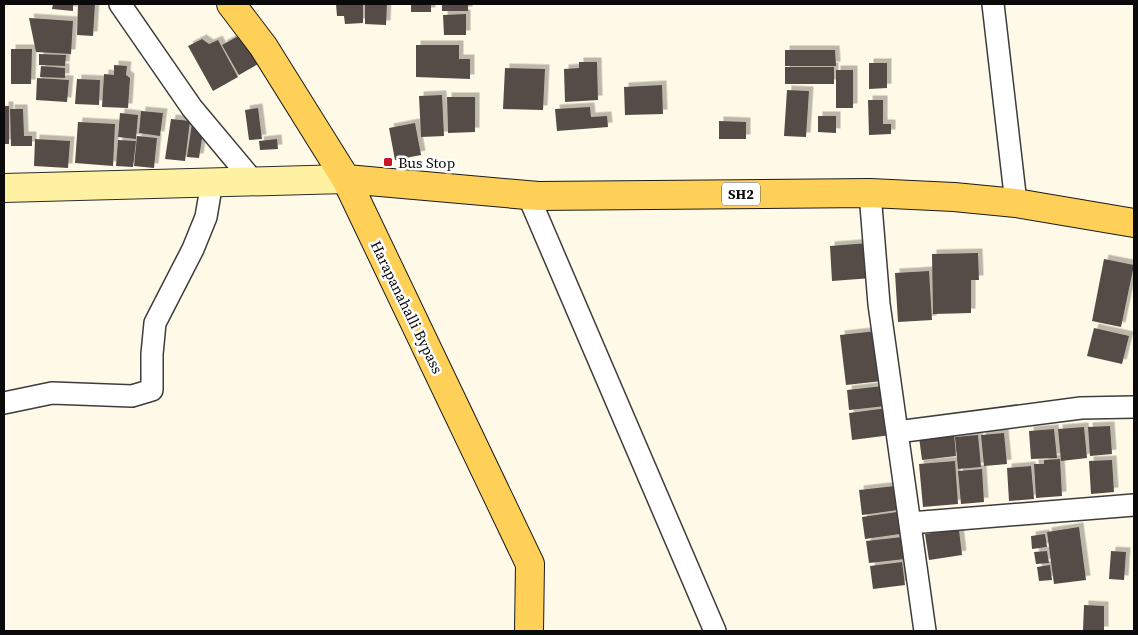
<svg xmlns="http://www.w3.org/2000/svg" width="1138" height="635" font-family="'Source Serif 4',serif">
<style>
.building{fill:#544b46;filter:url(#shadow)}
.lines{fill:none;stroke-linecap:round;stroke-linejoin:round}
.minor-casing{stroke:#3d3d3d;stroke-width:24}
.secondary-casing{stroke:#2c2c2c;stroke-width:30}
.primary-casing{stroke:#1b1b1b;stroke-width:30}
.minor{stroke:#fff;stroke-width:21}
.secondary{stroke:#fff1a2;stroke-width:28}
.primary{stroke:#ffd057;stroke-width:28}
.poi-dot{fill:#c71525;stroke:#fff;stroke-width:2}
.labels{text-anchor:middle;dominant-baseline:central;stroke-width:5;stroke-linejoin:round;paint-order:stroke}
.shield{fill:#fff;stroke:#545454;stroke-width:1}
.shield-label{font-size:14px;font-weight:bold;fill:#0a0a0a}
.poi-label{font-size:15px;fill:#0a0a0a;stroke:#fff;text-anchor:start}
.street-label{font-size:15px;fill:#0a0a0a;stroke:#fff}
</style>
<defs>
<filter id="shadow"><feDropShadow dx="4.5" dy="-4.5" stdDeviation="0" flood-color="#0004"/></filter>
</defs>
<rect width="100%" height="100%" fill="#fff9e7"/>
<path class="building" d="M53,4H73V11L52,9Z
M78,4H95L93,36L77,35Z
M336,4H363V23L345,24L344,16H337Z
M365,4H387L386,25L365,24Z
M411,4H431V12H411Z
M442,4H468V11H442Z
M466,14V35H444L443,15Z
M29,18L73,21L71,54L36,52Z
M242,34L258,64L239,75L222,45Z
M202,39L209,44L218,40L238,77L213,91L188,46Z
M416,45H459V59H470V79L416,77Z
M11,49H32L31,84H11Z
M785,50H835L836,66H785Z
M39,54L66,55L65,66L39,65Z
M579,62H597L598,100L565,102L564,69L579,68Z
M869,63H887V88L869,89Z
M114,65L127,66L126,75L130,78L128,108L102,107L104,74L114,75Z
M41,66L65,68V78L40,77Z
M785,67H834V84H785Z
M505,68L545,69L543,110L503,109Z
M836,70H853V108H836Z
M37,78L69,80L67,102L36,100Z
M77,79L100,80L99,105L75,104Z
M662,85L663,114L625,115L624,87Z
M787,90L809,91L806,137L784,136Z
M442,95L444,136L421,137L419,96Z
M447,97H475V132L448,133Z
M868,100H883V124H891V134L869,135Z
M4,106H9V144H4Z
M590,107L591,117L607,116L608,127L557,131L555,109Z
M258,108L262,139L249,140L245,110Z
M10,109H23L24,136H32V146H11Z
M141,111L163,113L160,136L139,133Z
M120,113L138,115L136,139L118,137Z
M818,116H836V133L818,132Z
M171,119L190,121L185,161L165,159Z
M719,121L746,122V139H719Z
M78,122L115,124L113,166L75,163Z
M192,123L204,125L199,158L187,157Z
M415,123L421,155L395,160L389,128Z
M137,136L157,138L154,168L134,166Z
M35,139L70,141L68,168L34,166Z
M277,139L278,149L260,150L259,141Z
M118,140L136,141L133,167L116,166Z
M869,243L872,278L832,281L830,246Z
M978,253L979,280H971V313L933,314L932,254Z
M1104,259L1134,265L1121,327L1092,321Z
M929,271L932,320L898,322L895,273Z
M1094,328L1129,336L1122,364L1087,356Z
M877,331L882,381L846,385L840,335Z
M883,386L886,406L849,410L847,390Z
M888,408L891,435L852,440L849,413Z
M1110,426L1112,454L1090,456L1088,427Z
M1084,427L1087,458L1061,461L1058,429Z
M1054,429L1057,458L1031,459L1029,431Z
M954,433L956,456L922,460L919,437Z
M1004,433L1007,464L984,466L981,435Z
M978,435L981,467L958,469L955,437Z
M1060,459L1062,496L1036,498L1034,464H1044V460Z
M1112,460L1114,492L1091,494L1089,461Z
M955,461L958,504L923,507L919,464Z
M1031,466L1034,499L1009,501L1007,468Z
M982,469L984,502L961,504L958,471Z
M895,486L898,510L862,515L859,490Z
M897,512L900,534L865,539L862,517Z
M1079,527L1086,580L1054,584L1047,532Z
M959,530L962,555L929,560L925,534Z
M1045,534L1047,547L1032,549L1031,536Z
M902,537L905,559L869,563L866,541Z
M1047,551L1049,563L1036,564L1034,552Z
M1111,551L1126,552L1124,580L1109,579Z
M902,562L905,585L873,589L870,566Z
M1050,565L1052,580L1039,581L1037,567Z
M1084,605L1104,606V631H1083Z"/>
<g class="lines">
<defs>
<path id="minor" d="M120,4L192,108L254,182
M993,4L1016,203
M870,193L879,304L925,631
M528,195L715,631
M4,403L52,393L132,396L152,390V354L155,323L193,249L206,217L212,182
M897,432L1081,408L1134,407
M910,523L1134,505"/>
<path id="secondary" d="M4,188L346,179"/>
<path id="primary" d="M231,4L263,46L346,179L530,564L529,631
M346,179L538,196L870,193L954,197L1016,203L1134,223"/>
</defs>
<use href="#minor" class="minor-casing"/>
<use href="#secondary" class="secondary-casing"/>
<use href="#primary" class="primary-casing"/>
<use href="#minor" class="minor"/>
<use href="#secondary" class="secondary"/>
<use href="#primary" class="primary"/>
</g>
<rect class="poi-dot" x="383" y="157" width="10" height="10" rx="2.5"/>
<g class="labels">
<rect class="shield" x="722" y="182.5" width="38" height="23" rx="4"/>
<g class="shield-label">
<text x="741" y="194">SH2</text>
</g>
<g class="poi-label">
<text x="398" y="162">Bus Stop</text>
</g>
<g class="street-label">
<text transform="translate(407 307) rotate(64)">Harapanahalli Bypass</text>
</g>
</g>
<rect width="1138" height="635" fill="none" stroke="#0a0a0a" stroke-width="10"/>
</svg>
